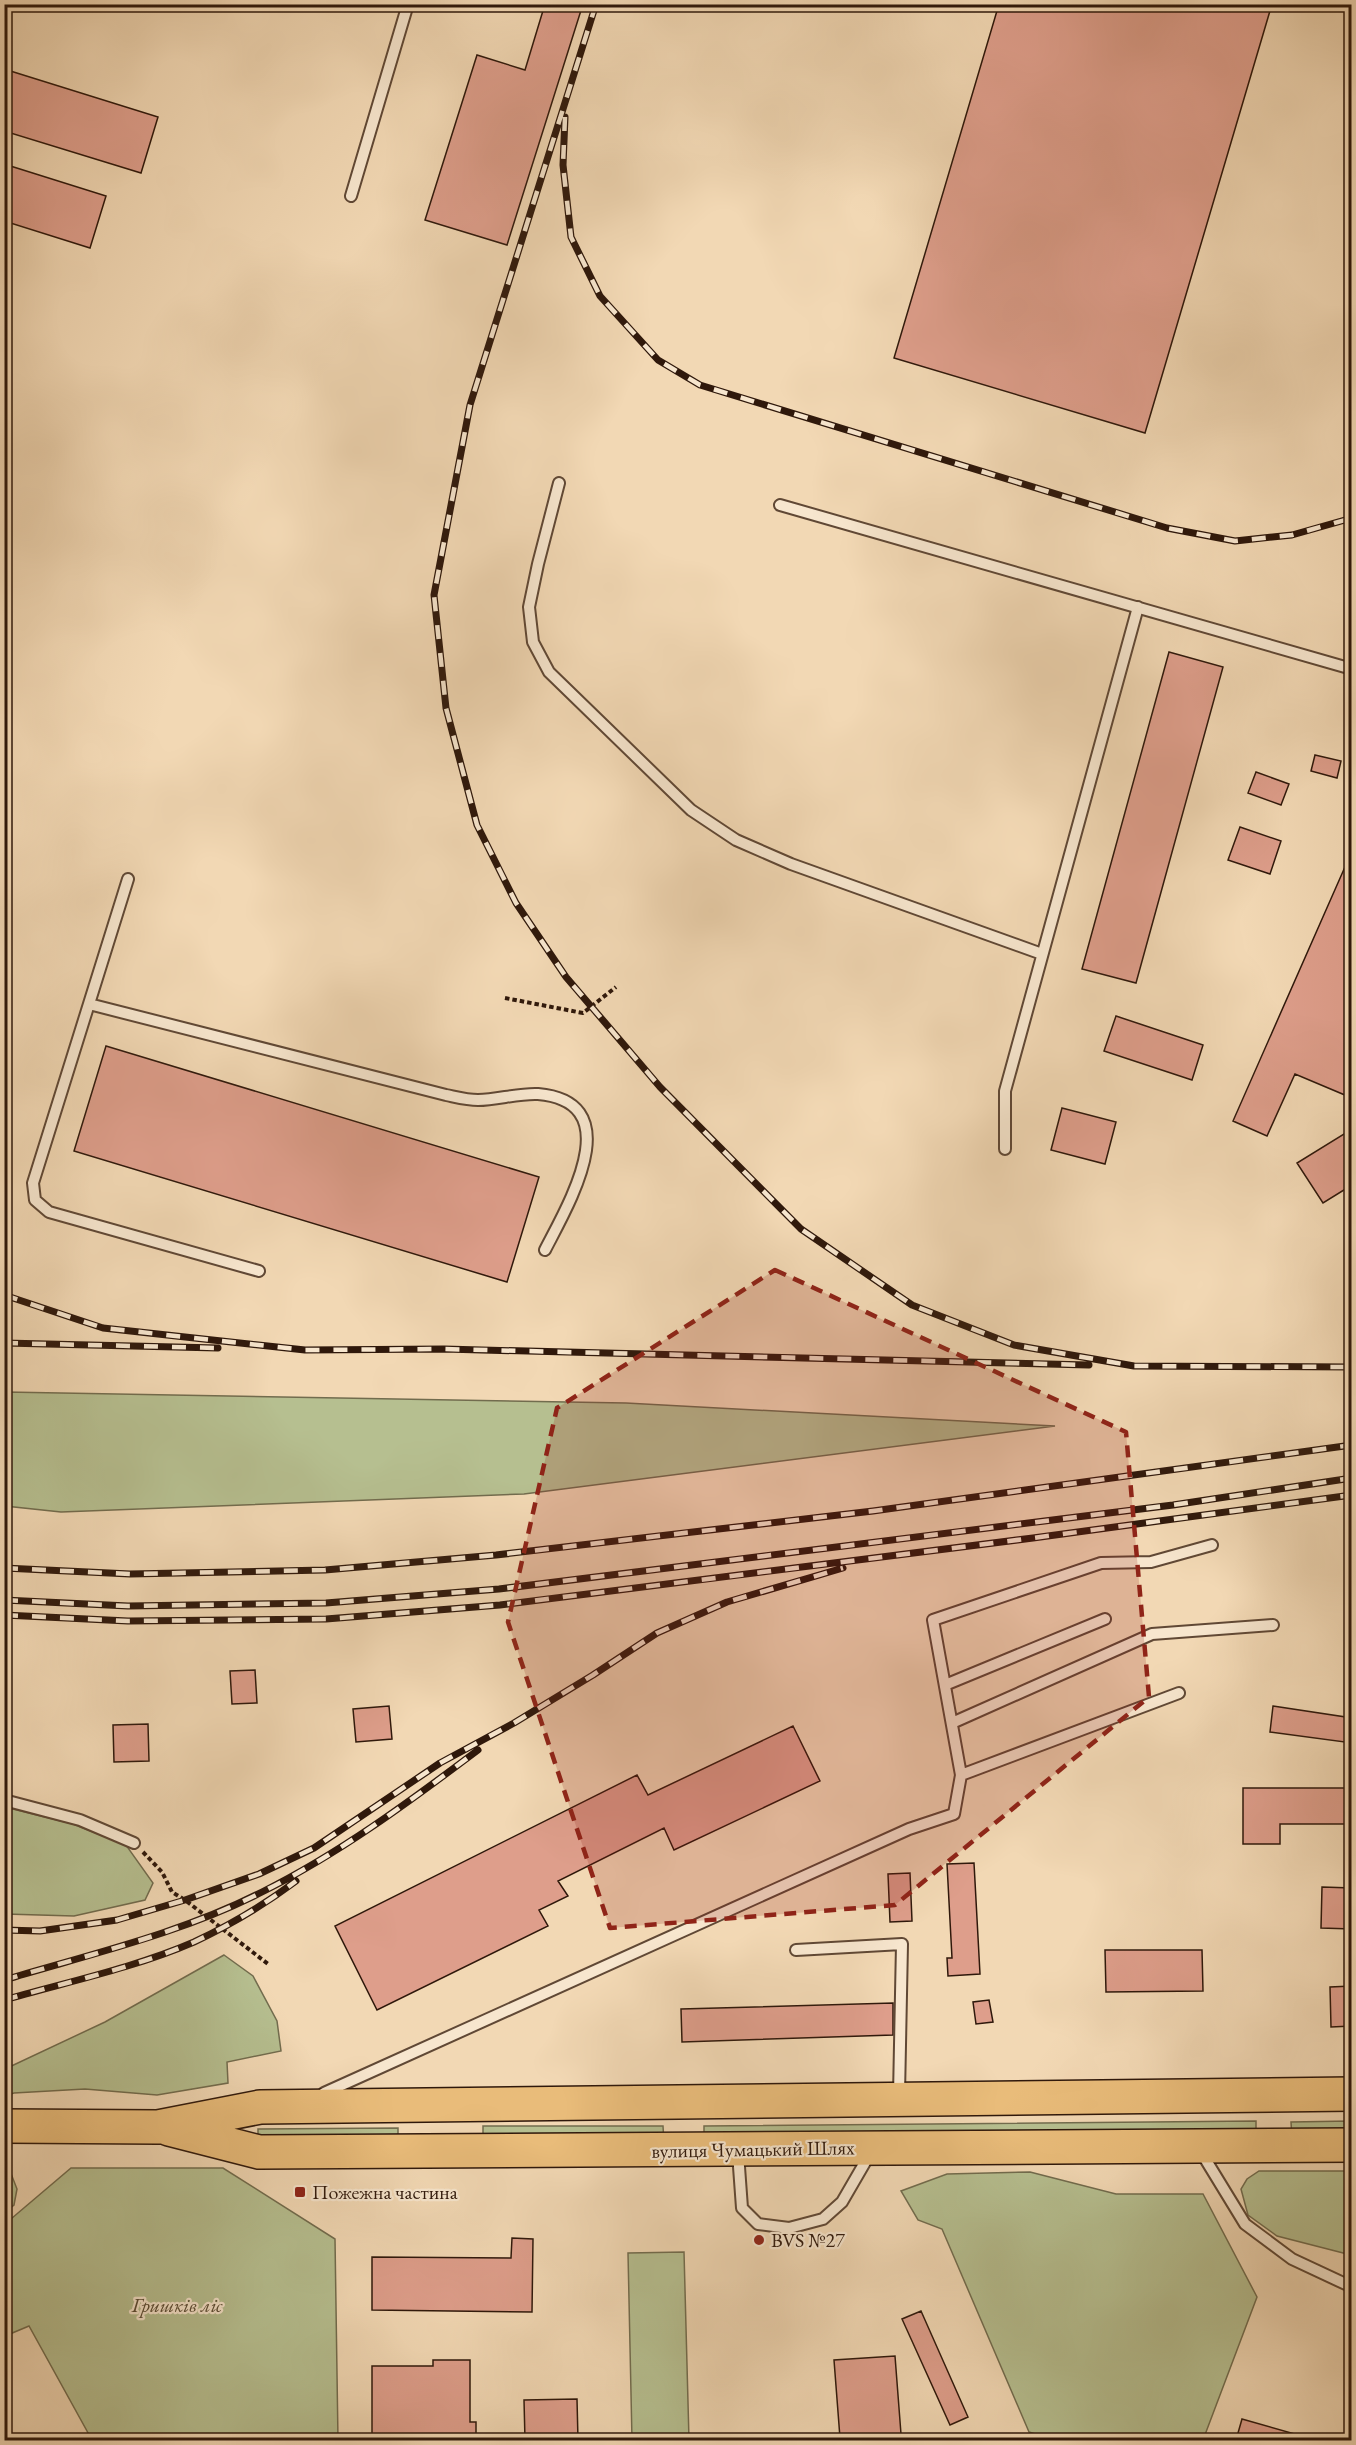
<svg xmlns="http://www.w3.org/2000/svg" width="1356" height="2445" font-family="'EB Garamond',serif">
<style>
.green{fill:#b6bf90;stroke:#726c4e;stroke-width:1.5}
.building{fill:#de9e8b;stroke:#2f180b;stroke-width:1.5}
.lines{fill:none;stroke-linecap:round;stroke-linejoin:round}
.lane-casing{stroke:#604835;stroke-width:14}
.primary-casing{stroke:#2f180b;stroke-width:36}
.path{stroke:#2f180b;stroke-width:4;stroke-dasharray:4.5 3;stroke-linecap:butt}
.lane{stroke:#f7e6ce;stroke-width:10}
.primary{stroke:#e9bc7a;stroke-width:33}
.rail-casing{stroke:#2f180b;stroke-width:7}
.rail{stroke:#f7e6ce;stroke-width:4.5;stroke-dasharray:14;stroke-linecap:butt}
.marked{fill:#8f2418;fill-opacity:0.2;stroke:#8f2418;stroke-width:4.5;stroke-dasharray:12 8;stroke-linejoin:round}
.poi-dot{fill:#8f2418;stroke:#f7e6ce;stroke-width:2}
.labels{text-anchor:middle;dominant-baseline:central;stroke-width:4.5;stroke-linejoin:round;paint-order:stroke}
.street-label{font-size:20px;fill:#2f180b;stroke:#f7e6ce}
.poi-label{font-size:20px;fill:#2f180b;stroke:#f7e6ce;text-anchor:start}
.park-label{font-size:20px;font-style:italic;fill:#584a33;stroke:#f7e6ce}
</style>
<rect width="100%" height="100%" fill="#f2d8b4"/>
<filter id="stains"><feTurbulence type="fractalNoise" baseFrequency=".00333" numOctaves="4"/><feColorMatrix values="0 0 0 0 .2 0 0 0 0 .09 0 0 0 0 .02 0 0 0 .5 -.17"/></filter>
<radialGradient id="worn" r=".72"><stop offset=".6" stop-color="#630" stop-opacity="0"/><stop offset="1" stop-color="#630" stop-opacity=".3"/></radialGradient>
<path class="green" d="M5,1392L626,1403L1055,1426L524,1494L61,1512L5,1506Z
M5,1807L73,1824L126,1845L153,1883L145,1900L74,1916L5,1914Z
M224,1955L253,1976L277,2021L281,2051L227,2062L228,2083L157,2095L85,2089L14,2093L5,2096V2069L105,2022Z
M1256,2121V2135L704,2141V2126Z
M1351,2121V2138H1292L1291,2122Z
M483,2126H663L664,2143L483,2142Z
M398,2128V2144L258,2145V2129Z
M71,2168H223L335,2239L338,2440H92L29,2326L5,2336V2224Z
M5,2169L10,2171L17,2189L14,2205L5,2212Z
M1259,2171H1351V2255L1277,2236L1248,2215L1241,2189L1247,2179Z
M1030,2172L1116,2194H1203L1257,2297L1203,2440H1054L1029,2432L942,2229L918,2220L901,2191L947,2174Z
M684,2252L689,2440H632L628,2253Z"/>
<path class="building" d="M545,4H583L507,245L425,220L477,55L525,70Z
M999,4H1272L1145,433L894,358Z
M4,69L158,117L141,173L4,131Z
M4,164L106,196L90,248L4,221Z
M1169,652L1223,667L1136,983L1082,969Z
M1315,755L1341,761L1337,778L1311,771Z
M1256,772L1289,784L1281,805L1248,793Z
M1240,827L1281,841L1270,874L1228,860Z
M1352,851V1098L1295,1074L1267,1136L1233,1121Z
M1116,1016L1203,1045L1192,1080L1104,1051Z
M106,1046L539,1177L507,1282L74,1151Z
M1062,1108L1116,1122L1105,1164L1051,1150Z
M1352,1129V1185L1323,1203L1297,1163Z
M255,1670L257,1703L232,1704L230,1671Z
M389,1706L392,1739L356,1742L353,1709Z
M1273,1706L1352,1718V1743L1270,1732Z
M148,1724L149,1761L114,1762L113,1725Z
M793,1726L820,1781L674,1850L664,1828L558,1881L568,1896L539,1910L548,1926L377,2010L335,1926L637,1775L648,1795Z
M1243,1788H1352V1824H1280V1844H1243Z
M974,1863L980,1974L948,1976L947,1958H952L947,1864Z
M910,1873L912,1921L890,1922L888,1874Z
M1322,1887L1352,1888V1929L1321,1928Z
M1105,1950H1202L1203,1991L1106,1992Z
M1352,1986V2026L1331,2027L1330,1987Z
M989,2000L993,2022L976,2024L973,2002Z
M893,2003V2035L682,2042L681,2009Z
M512,2238L533,2239L532,2312L372,2310V2257L511,2258Z
M921,2311L968,2417L950,2425L902,2319Z
M895,2356L901,2434L840,2438L834,2360Z
M433,2360H470V2422H476V2440H372V2366H433Z
M577,2399L578,2440H525L524,2400Z
M1242,2419L1302,2436V2440H1236Z"/>
<g class="lines">
<defs>
<path id="lane" d="M351,196L408,4
M559,483L538,564L529,607L533,642L549,672L691,810L736,840L791,864L1042,954
M780,505L1352,669
M128,879L33,1183L35,1200L49,1212L259,1271
M89,1004L446,1095C456,1097 467,1100 478,1100C497,1100 518,1093 538,1094C630,1102 568,1205 545,1250
M1005,1149V1091L1138,607
M945,1685L1105,1619
M1179,1693L961,1775L933,1620L1101,1563L1151,1562L1212,1545
M952,1723L1152,1634L1273,1625
M4,1800L80,1820L134,1843
M796,1950L902,1944L899,2095
M324,2093L909,1829L954,1814L961,1775
M1201,2152L1245,2224L1292,2259L1352,2287
M738,2153L742,2208L758,2224L789,2228L823,2219L842,2202L871,2152"/>
<path id="primary" d="M4,2126L158,2127L260,2107L1352,2094
M169,2129L259,2152L1352,2145"/>
</defs>
<use href="#lane" class="lane-casing"/>
<use href="#primary" class="primary-casing"/>
<path class="path" d="M505,998L583,1013L616,987
M143,1852L162,1872L172,1892L185,1900L268,1964"/>
<use href="#lane" class="lane"/>
<use href="#primary" class="primary"/>
<defs>
<path id="rail" d="M596,4L470,405L434,595L446,708L477,825L516,903L566,977L660,1087L801,1229L912,1305L1014,1345L1134,1366L1352,1367
M565,117L563,165L571,237L600,296L658,360L700,385L1167,528L1235,541L1292,535L1352,518
M4,1295L103,1328L305,1350L444,1349L1089,1365
M4,1343L218,1348
M4,1568L130,1574L325,1570L496,1555L873,1511L1352,1445
M4,1600L128,1606L326,1603L499,1589L1173,1505L1352,1478
M4,1615L128,1621L326,1619L500,1605L1033,1538L1352,1495
M4,1930L40,1931L117,1920L185,1900L259,1874L314,1848L440,1763L514,1723L593,1675L657,1633L727,1602L843,1568
M4,1980C91,1954 182,1933 262,1892C340,1853 409,1802 478,1750
M4,2000C67,1982 134,1968 194,1942C230,1925 264,1905 296,1881"/>
</defs>
<use href="#rail" class="rail-casing"/>
<use href="#rail" class="rail"/>
</g>
<path class="marked" d="M775,1270L1126,1432L1149,1697L895,1905L610,1928L508,1622L557,1408Z"/>
<g class="poi-dot">
<rect x="294" y="2186" width="12" height="12" rx="3"/>
<circle cx="759" cy="2240" r="6"/>
</g>
<g class="labels">
<g class="street-label">
<text transform="translate(753 2149) rotate(-1)">вулиця Чумацький Шлях</text>
</g>
<g class="poi-label">
<text x="312" y="2192">Пожежна частина</text>
<text x="771" y="2240">BVS №27</text>
</g>
<g class="park-label">
<text x="177" y="2305">Гришків ліс</text>
</g>
</g>
<rect width="1356" height="2445" fill="none" stroke="#f2d8b4" stroke-width="24"/>
<rect x="6" y="6" width="1344" height="2433" fill="none" stroke="#2f180b" stroke-width="3"/>
<rect x="12" y="12" width="1332" height="2421" fill="none" stroke="#2f180b" stroke-width="1.5"/>
<rect width="100%" height="100%" filter="url(#stains)"/>
<rect width="100%" height="100%" fill="url(#worn)"/>
</svg>
